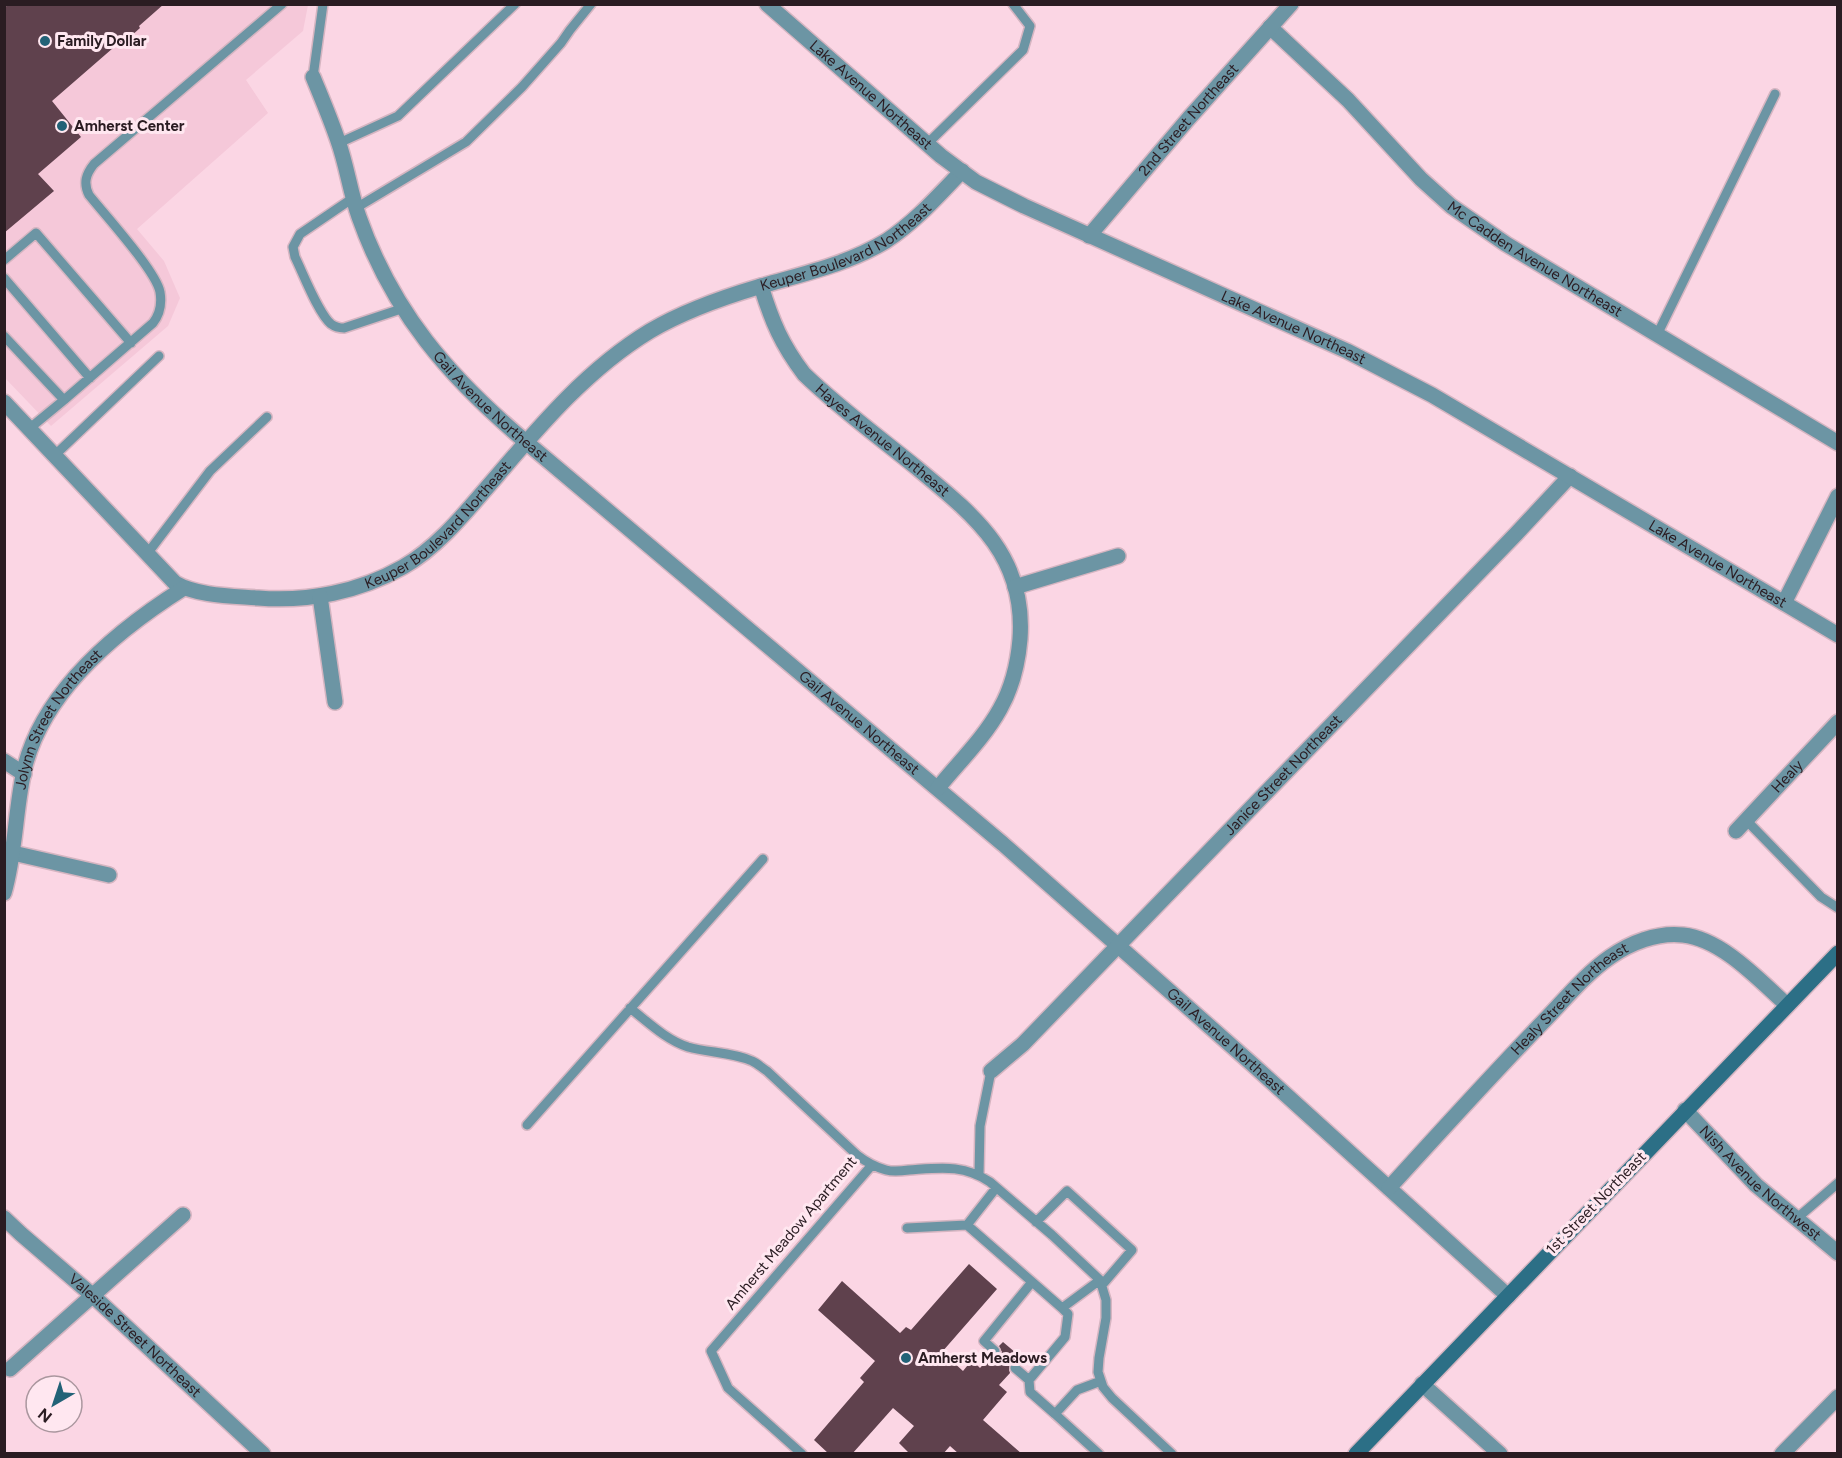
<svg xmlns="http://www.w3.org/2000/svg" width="1842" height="1458" font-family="Figtree,sans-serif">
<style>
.built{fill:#f5c8d9}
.building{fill:#5f414d}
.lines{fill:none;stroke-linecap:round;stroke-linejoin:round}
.service-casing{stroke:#d5b5c1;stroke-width:12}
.minor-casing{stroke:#d5b5c1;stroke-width:18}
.tertiary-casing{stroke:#d5b5c1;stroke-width:18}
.secondary-casing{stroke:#d5b5c1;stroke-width:18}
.service{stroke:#6c95a4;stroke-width:9}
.minor{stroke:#6c95a4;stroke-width:15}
.tertiary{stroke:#6c95a4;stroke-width:15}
.secondary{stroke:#2c6f86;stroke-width:15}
.poi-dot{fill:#226277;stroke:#ffe7f0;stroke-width:2}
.labels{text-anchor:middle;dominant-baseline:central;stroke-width:6;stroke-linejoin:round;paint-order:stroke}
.poi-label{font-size:15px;font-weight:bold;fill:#2a1c22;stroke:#ffe7f0;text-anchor:start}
.street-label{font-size:15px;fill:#2a1c22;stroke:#ffe7f0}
</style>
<rect width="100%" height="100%" fill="#fbd6e4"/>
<path class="built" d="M5,5H308L303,31L246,80L268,113L137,229L164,261L180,298L168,326L51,426L5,378Z"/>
<path class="building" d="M9,4H164L139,26L140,28L130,37L128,35L52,101L81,137L38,174L54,191L4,233V8Z
M969,1264L997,1289L942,1352L963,1371L972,1360L980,1368L991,1356L994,1358L1000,1356L1002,1352L999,1346L1003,1342L1023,1359L1019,1363L1013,1362L1010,1364L1009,1370L1010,1373L999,1385L1007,1392L983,1420L1022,1454H959L950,1446L943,1454H910L899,1443L914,1426L893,1408L852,1454H829L814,1440L864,1382L860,1378L875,1361L818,1310L842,1281L900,1333L906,1327L911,1330Z"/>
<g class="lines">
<defs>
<path id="service" d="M313,77L323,4
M339,143L398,116L515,4
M927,144L1023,50L1030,26L1013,4
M353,198L300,234L293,247L295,257C303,273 318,313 331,324C335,327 340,328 344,328L404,308
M356,208L466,142L522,87L561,43L570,30L591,4
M4,260L36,233L131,343
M4,278L90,378
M1657,335L1775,94
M4,336L64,400L30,428
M64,400L153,323C160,314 162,304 160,292C156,271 105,215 89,195C83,183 86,174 94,164L282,4
M55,455L159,356
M147,554L210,471L267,417
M1746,820L1821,897L1838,908
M630,1008C648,1022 666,1040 688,1047C709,1053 732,1052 752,1061C757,1063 762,1068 767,1071L857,1155C866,1162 875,1167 886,1170C893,1172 902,1171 909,1170C940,1168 963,1164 990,1182L1052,1235L1100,1280L1106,1300V1318L1099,1358L1098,1372L1103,1387L1112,1398L1172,1454
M527,1125L763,859
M979,1175L980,1126L991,1071
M996,1188L967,1225L1062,1308
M1796,1219L1838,1183
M1036,1222L1067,1191L1132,1250L1102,1285
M907,1228L967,1225
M1100,1280L1062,1308L1068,1314L1065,1337L1029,1380L1030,1392L1055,1414L1077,1390L1101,1381
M995,1351L984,1341L1032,1282
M1015,1368L1029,1380
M1055,1414L1099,1454
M802,1454L728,1388L711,1351L872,1165"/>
<g id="minor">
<path id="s1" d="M1270,27L1348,100L1421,179L1451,206L1506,244L1838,443"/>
<path id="s2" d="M313,77C322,99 331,120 338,141C347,166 350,192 359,217C393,313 449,377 526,442L1003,844L1252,1064L1508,1296"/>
<path id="s3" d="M1089,236L1189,118L1291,4"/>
<path id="s4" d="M761,286C772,322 782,345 804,374C839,408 879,437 917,468C975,516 1026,556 1020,639C1018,663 1012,688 1000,709C984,738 959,762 938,788"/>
<path id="s5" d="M4,402L175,583C197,596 233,596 258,598C308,602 359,592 403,567C440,546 469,508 497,476C542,423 589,368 650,331C684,311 721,298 758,287C802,274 846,265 886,241C915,222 938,196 962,171"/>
<path d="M1015,587L1118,556"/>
<path d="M320,596L335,702"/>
<path d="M1784,603L1838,496"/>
<path d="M4,761L24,774"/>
<path id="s6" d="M1736,831L1838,722"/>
<path d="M13,853L109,875"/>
<path id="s7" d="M4,893C16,852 15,808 25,766C45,689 119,629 184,588"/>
<path id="s8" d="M991,1071L1023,1044L1516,534L1570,476"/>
<path id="s9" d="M1685,1110L1756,1185L1838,1253"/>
<path id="s10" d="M1389,1188C1439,1133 1489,1078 1541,1024C1563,1002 1584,975 1610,957C1630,943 1657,932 1683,935C1722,939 1759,980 1787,1005"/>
<path id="s11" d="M4,1218L21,1234L92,1295L263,1454"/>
<path d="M10,1369L183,1215"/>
<path d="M1422,1384L1500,1454"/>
<path d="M1782,1454L1838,1397"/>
</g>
<g id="tertiary">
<path id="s12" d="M767,4L941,156L976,182L1024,206L1347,351L1432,395L1838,635"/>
</g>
<path id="secondary" d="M1356,1454L1838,953"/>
</defs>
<use href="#service" class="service-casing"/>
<use href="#minor" class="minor-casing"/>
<use href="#tertiary" class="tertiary-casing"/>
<use href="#secondary" class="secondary-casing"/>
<use href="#service" class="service"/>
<use href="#minor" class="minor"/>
<use href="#tertiary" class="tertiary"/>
<use href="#secondary" class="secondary"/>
</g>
<g class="poi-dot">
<circle cx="45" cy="41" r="6"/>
<circle cx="62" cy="126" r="6"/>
<circle cx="906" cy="1358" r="6"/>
</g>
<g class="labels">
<g class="poi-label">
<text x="57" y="41">Family Dollar</text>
<text x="74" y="126">Amherst Center</text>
<text x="918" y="1358">Amherst Meadows</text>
</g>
<g class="street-label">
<text stroke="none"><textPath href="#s12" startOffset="138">Lake Avenue Northeast</textPath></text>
<text stroke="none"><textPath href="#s3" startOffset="153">2nd Street Northeast</textPath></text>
<text stroke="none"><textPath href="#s5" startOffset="1042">Keuper Boulevard Northeast</textPath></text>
<text stroke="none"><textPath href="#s1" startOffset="354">Mc Cadden Avenue Northeast</textPath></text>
<text stroke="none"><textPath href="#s12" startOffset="624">Lake Avenue Northeast</textPath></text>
<text stroke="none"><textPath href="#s2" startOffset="381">Gail Avenue Northeast</textPath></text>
<text stroke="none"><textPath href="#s4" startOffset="201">Hayes Avenue Northeast</textPath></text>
<text stroke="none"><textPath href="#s5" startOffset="538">Keuper Boulevard Northeast</textPath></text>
<text stroke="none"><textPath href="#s12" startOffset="1110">Lake Avenue Northeast</textPath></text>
<text stroke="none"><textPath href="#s7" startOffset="186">Jolynn Street Northeast</textPath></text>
<text stroke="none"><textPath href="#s2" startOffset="867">Gail Avenue Northeast</textPath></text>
<text stroke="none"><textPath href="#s8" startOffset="416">Janice Street Northeast</textPath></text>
<text stroke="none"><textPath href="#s6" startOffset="75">Healy</textPath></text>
<text stroke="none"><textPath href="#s10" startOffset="262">Healy Street Northeast</textPath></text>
<text stroke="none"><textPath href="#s2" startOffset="1353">Gail Avenue Northeast</textPath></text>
<text stroke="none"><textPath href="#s9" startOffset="105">Nish Avenue Northwest</textPath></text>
<text transform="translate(1596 1203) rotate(-46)">1st Street Northeast</text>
<text transform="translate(791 1233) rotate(-50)">Amherst Meadow Apartment</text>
<text stroke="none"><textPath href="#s11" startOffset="176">Valeside Street Northeast</textPath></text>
</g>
</g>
<rect width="1842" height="1458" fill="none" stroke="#2a1c22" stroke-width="12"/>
<g transform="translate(54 1404) rotate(219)"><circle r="28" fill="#ffe7f0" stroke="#aa969e" stroke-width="1.5"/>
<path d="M0-4.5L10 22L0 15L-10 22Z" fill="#226277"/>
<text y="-9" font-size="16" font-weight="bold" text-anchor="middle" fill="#2a1c22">N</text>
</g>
</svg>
